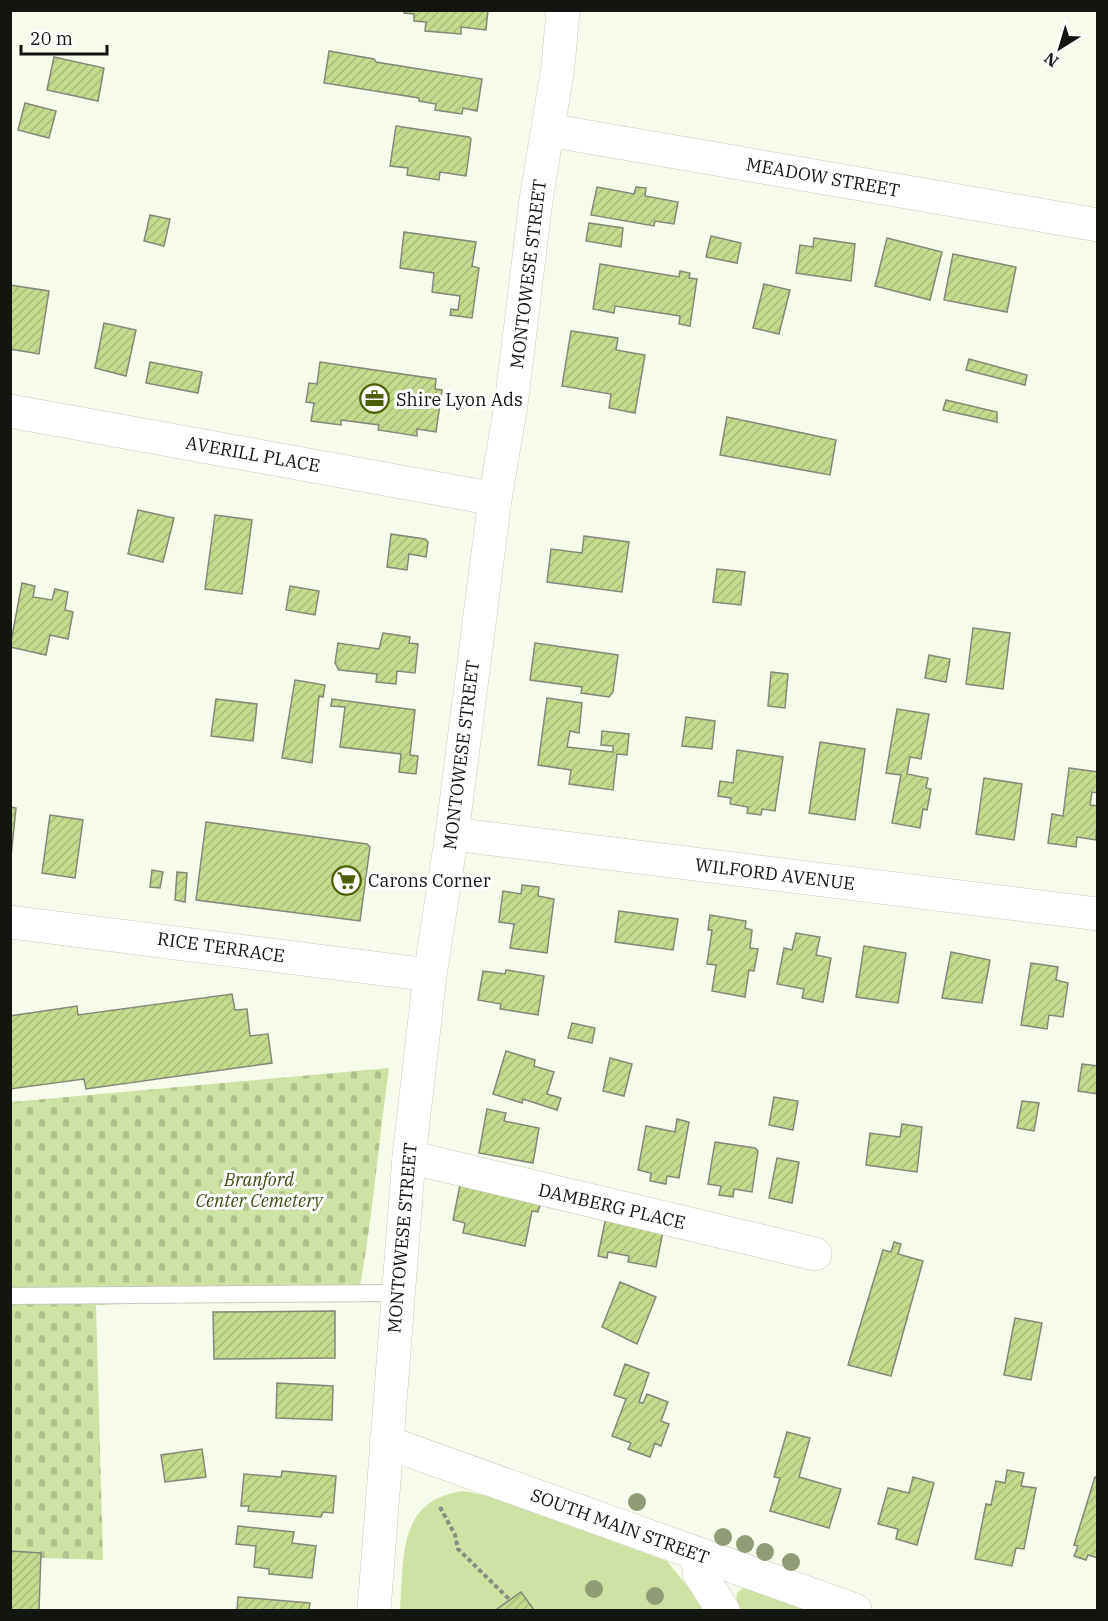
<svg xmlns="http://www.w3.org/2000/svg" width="1108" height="1621" font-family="'IBM Plex Serif',serif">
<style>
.green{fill:#cfe2a5}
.cemetery{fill:url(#cemetery-stones)}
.building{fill:url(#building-hatch);stroke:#84887a;stroke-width:1.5}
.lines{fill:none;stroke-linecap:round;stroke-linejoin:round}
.lane-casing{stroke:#c5cbbb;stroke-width:18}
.street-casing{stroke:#c5cbbb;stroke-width:34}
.secondary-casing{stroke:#c5cbbb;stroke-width:34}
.path{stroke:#898d83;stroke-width:4;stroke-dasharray:4.5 3;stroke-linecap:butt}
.lane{stroke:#fff;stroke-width:16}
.street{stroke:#fff;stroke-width:33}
.secondary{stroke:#fff;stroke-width:33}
.tree{fill:#919b75}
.labels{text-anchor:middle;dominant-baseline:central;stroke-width:6;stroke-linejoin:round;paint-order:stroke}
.street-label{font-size:18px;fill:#131510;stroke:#fff}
.poi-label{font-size:18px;fill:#131510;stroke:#fff;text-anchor:start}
.park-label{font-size:18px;font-style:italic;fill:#3e4c14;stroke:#fff}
</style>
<defs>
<pattern id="cemetery-stones" width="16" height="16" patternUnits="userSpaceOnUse" patternTransform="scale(1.5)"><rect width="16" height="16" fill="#cfe2a5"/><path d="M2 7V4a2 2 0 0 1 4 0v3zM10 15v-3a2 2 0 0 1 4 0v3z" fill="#b1c18d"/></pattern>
<pattern id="building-hatch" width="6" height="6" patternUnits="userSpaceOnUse" patternTransform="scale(1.5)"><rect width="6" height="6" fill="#c4db8d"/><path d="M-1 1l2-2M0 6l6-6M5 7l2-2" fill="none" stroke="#a8bb79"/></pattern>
</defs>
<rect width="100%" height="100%" fill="#f6fbec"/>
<path class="green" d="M464,1491L487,1496L667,1561L706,1610H400C404,1558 397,1499 464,1491Z
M743,1588L806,1610H740L736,1602L737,1593Z"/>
<path class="cemetery" d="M389,1068C378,1144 373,1220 358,1296L96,1305L103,1560L11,1557V1102Z"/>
<path class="building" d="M404,10H488L486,30L461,27V34L425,31L426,22L414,21V14L404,13Z
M329,51L374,59L376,62L482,79L477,111L463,108L462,114L435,110L436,104L419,101V98L324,83Z
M54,57L104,68L98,101L47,90Z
M25,103L56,111L49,138L18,130Z
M396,126L469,137L471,139L466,176L440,172L439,180L407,175L408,168L390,166Z
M597,187L634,194L636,187L646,188L645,196L678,202L674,224L655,221L654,226L591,215Z
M150,215L170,219L164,246L144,241Z
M589,223L623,228L621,247L586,241Z
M404,232L476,242L472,266L479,268L472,318L450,315L451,309L458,310L460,296L432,292L434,273L400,268Z
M711,236L741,243L737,263L706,257Z
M814,238L855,244L851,281L796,273L800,245L813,247Z
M887,238L942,252L930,300L875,286Z
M953,254L1016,267L1007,312L944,300Z
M600,264L679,277L680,271L690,273L689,278L697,279L690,326L679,324L680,316L615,306L614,313L593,309Z
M764,284L790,290L779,334L753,328Z
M10,285L49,291L39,354L10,349Z
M104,323L136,330L126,376L95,368Z
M571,331L618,338L616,350L645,355L635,413L609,408L611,394L562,386Z
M969,359L1027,375L1025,385L966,370Z
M150,362L202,372L198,393L146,383Z
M320,362L436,379L435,389L442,390L436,432L417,429V436L378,430L379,425L341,420V425L311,421L314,403L306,402L309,383L317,384Z
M946,400L997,412V422L943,410Z
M727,417L836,440L830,475L720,455Z
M138,510L174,518L163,562L128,554Z
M215,515L252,520L242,594L205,589Z
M391,534L425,539L428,542L426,557L409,554L407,570L387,567Z
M584,536L629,542L622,592L547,582L551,549L582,553Z
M717,569L745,572L741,605L713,602Z
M22,583L35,586L33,597L52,600L55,589L68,592L65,610L73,612L68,639L50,635L46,655L10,647Z
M290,586L319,591L315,615L286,610Z
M973,628L1010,633L1003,689L966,684Z
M383,633L410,637L409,643L418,644L415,673L397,671L396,684L376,682L377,674L339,670L335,663L338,643L379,649Z
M535,643L618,655L613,692L609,697L581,693L582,687L530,680Z
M929,655L950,659L946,682L925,678Z
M771,672L788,674L785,708L768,706Z
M295,680L325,685L323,697L319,696L312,763L282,758Z
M547,698L582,703L579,733L570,731L567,747L613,752V746L601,745L602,731L629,734L627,755L617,754L613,790L569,784L571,770L538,765Z
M216,699L257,704L253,741L211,736Z
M332,699L415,710L410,755L418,756L416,774L399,772L401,754L340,747L345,707L331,706Z
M897,709L929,714L921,759L910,757L907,774L928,778L926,788L931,789L927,810L923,809L920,828L892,823L901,775L886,773Z
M686,717L715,721L712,749L682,746Z
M820,742L865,749L855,820L809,813Z
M737,750L783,757L775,811L762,809L761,815L747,813L748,807L730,804L731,798L718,796L720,781L733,783Z
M1069,768L1098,772V793L1092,792L1090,805L1098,806L1096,840L1077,837L1076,847L1048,843L1052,814L1063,816Z
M984,778L1022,784L1014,840L976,834Z
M10,807L16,808L10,866Z
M50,815L83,820L75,878L42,873Z
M206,822L367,844L370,847L360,921L196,900Z
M152,870L163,872L160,888L150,887Z
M177,872L187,873L185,902L175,900Z
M522,885L539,887L538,896L554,899L547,953L510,948L514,924L499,922L503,891L521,894Z
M619,911L678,919L673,950L615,942Z
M710,915L746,921L745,928L752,930L750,948L758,949L754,971L749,970L745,997L712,991L716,965L707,964L712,930H708Z
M796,933L820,937L816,955L831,958L823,1002L802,998L804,989L777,984L784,948L792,950Z
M864,946L906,953L898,1003L856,997Z
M951,952L990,960L982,1003L942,998Z
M1031,963L1058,967L1056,980L1068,983L1063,1017L1049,1015L1047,1029L1021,1025Z
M506,970L544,976L538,1015L500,1009L501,1004L478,1000L483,971L505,974Z
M232,994L235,1010L247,1009L250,1036L268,1034L272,1063L86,1089L84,1079L10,1089V1016L77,1006L78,1015Z
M572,1023L595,1028L592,1043L568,1038Z
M506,1051L535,1060L534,1066L554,1072L547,1094L561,1098L557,1110L523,1099L522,1103L493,1094Z
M610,1058L632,1064L624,1096L603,1091Z
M1082,1064L1098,1066V1094L1078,1091Z
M774,1097L798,1101L793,1130L769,1125Z
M1022,1101L1039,1103L1034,1131L1017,1128Z
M487,1109L506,1113L504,1121L539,1128L533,1163L479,1153Z
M677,1119L689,1122L679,1178L667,1176L666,1184L650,1181L651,1173L638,1170L646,1126L675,1132Z
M902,1124L922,1127L917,1172L866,1165L870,1133L900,1137Z
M715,1142L755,1148L758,1151L752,1192L734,1189L733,1197L719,1195L721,1186L708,1184Z
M777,1158L799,1162L792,1203L769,1198Z
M460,1185L541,1202L538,1212L532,1211L525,1246L463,1233L465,1223L453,1220Z
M606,1217L663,1231L656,1267L628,1262L629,1256L608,1252L607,1258L598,1256Z
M894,1242L901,1244L898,1254L923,1261L891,1376L848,1365L883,1250L891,1252Z
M620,1282L656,1297L637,1344L602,1327Z
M335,1311V1358L214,1359L213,1312Z
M1015,1318L1042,1323L1031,1380L1004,1375Z
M625,1364L649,1373L639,1402L643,1403L647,1394L668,1402L661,1421L669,1424L661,1446L655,1443L650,1457L628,1449L631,1443L612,1436L626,1399L614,1395Z
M277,1383L333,1386L332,1420L276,1418Z
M787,1432L810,1438L799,1477L841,1489L829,1528L770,1511L780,1478L774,1477Z
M202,1449L206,1477L165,1482L161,1455Z
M1007,1470L1024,1473L1021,1486L1036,1488L1024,1549L1016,1548L1012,1566L975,1559L986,1504L991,1505L996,1481L1005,1483Z
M282,1471L336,1476L333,1513L323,1512L321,1517L248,1511L249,1506H241L244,1474L281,1477Z
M913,1477L934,1483L917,1545L896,1539L898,1529L878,1524L888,1488L909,1493Z
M1095,1477L1098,1478V1558L1088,1555L1086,1560L1074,1556L1078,1546L1074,1545Z
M238,1526L294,1532L292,1543L316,1546L312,1578L269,1574V1569L254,1567L256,1546L236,1544Z
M11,1551L41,1553L39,1610H10Z
M521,1592L534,1610H498L497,1609Z
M238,1597L310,1603L309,1610H237Z"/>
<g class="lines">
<defs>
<path id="lane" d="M10,1296L397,1293"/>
<path id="street" d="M10,411L495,499
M452,834L1098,914
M10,922L430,975
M409,1157L815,1254
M698,1554L699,1573L723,1610"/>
<path id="secondary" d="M548,130L1098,225
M386,1442L855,1610
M374,1610L409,1157L430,975L452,834L495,499L511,405L536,200L558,67L563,10"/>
</defs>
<use href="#lane" class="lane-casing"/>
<use href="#street" class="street-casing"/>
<use href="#secondary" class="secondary-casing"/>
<path class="path" d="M440,1507L455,1535L458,1549L510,1600"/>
<use href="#lane" class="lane"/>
<use href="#street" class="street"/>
<use href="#secondary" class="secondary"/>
</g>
<g class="tree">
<circle cx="637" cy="1502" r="9"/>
<circle cx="723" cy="1537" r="9"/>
<circle cx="745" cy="1544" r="9"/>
<circle cx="765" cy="1552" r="9"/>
<circle cx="791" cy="1562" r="9"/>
<circle cx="594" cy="1589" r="9"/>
<circle cx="655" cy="1596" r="9"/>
</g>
<defs>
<symbol id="office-ring" viewBox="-11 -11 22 22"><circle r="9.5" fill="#fff" stroke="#4c5f03" stroke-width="1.5"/><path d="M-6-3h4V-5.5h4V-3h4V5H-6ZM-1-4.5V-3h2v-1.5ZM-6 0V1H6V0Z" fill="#4c5f03"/></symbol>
<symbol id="supermarket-ring" viewBox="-11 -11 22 22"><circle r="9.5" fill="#fff" stroke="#4c5f03" stroke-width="1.5"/><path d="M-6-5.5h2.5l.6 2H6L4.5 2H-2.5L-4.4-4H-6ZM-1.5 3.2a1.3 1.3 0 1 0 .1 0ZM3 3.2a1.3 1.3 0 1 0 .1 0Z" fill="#4c5f03"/></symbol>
</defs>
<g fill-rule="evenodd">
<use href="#office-ring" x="358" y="382" width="33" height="33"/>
<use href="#supermarket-ring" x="330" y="864" width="33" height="33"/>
</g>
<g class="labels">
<g class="street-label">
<text transform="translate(823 177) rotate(10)">MEADOW STREET</text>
<text transform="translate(528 274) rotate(-83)">MONTOWESE STREET</text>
<text transform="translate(253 454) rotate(10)">AVERILL PLACE</text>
<text transform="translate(461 755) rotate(-83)">MONTOWESE STREET</text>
<text transform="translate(775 874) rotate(7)">WILFORD AVENUE</text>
<text transform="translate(221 947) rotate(8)">RICE TERRACE</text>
<text transform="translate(612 1206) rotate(13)">DAMBERG PLACE</text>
<text transform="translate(402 1238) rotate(-85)">MONTOWESE STREET</text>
<text transform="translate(620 1526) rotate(20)">SOUTH MAIN STREET</text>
</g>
<g class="poi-label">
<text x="396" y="399">Shire Lyon Ads</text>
<text x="368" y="880">Carons Corner</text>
</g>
<g class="park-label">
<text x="259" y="1179">Branford<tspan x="259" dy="21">Center Cemetery</tspan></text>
</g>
</g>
<rect width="1108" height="1621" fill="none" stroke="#131510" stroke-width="24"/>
<g transform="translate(1060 48) rotate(217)" stroke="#ffffff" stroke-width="4.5" paint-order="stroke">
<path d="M0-4.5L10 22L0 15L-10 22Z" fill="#131510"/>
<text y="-9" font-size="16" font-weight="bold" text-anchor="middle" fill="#131510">N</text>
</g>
<path d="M21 45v9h86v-9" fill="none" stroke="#131510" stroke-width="3"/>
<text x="30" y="45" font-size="18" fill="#131510" stroke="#ffffff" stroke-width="4.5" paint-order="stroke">20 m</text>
</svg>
